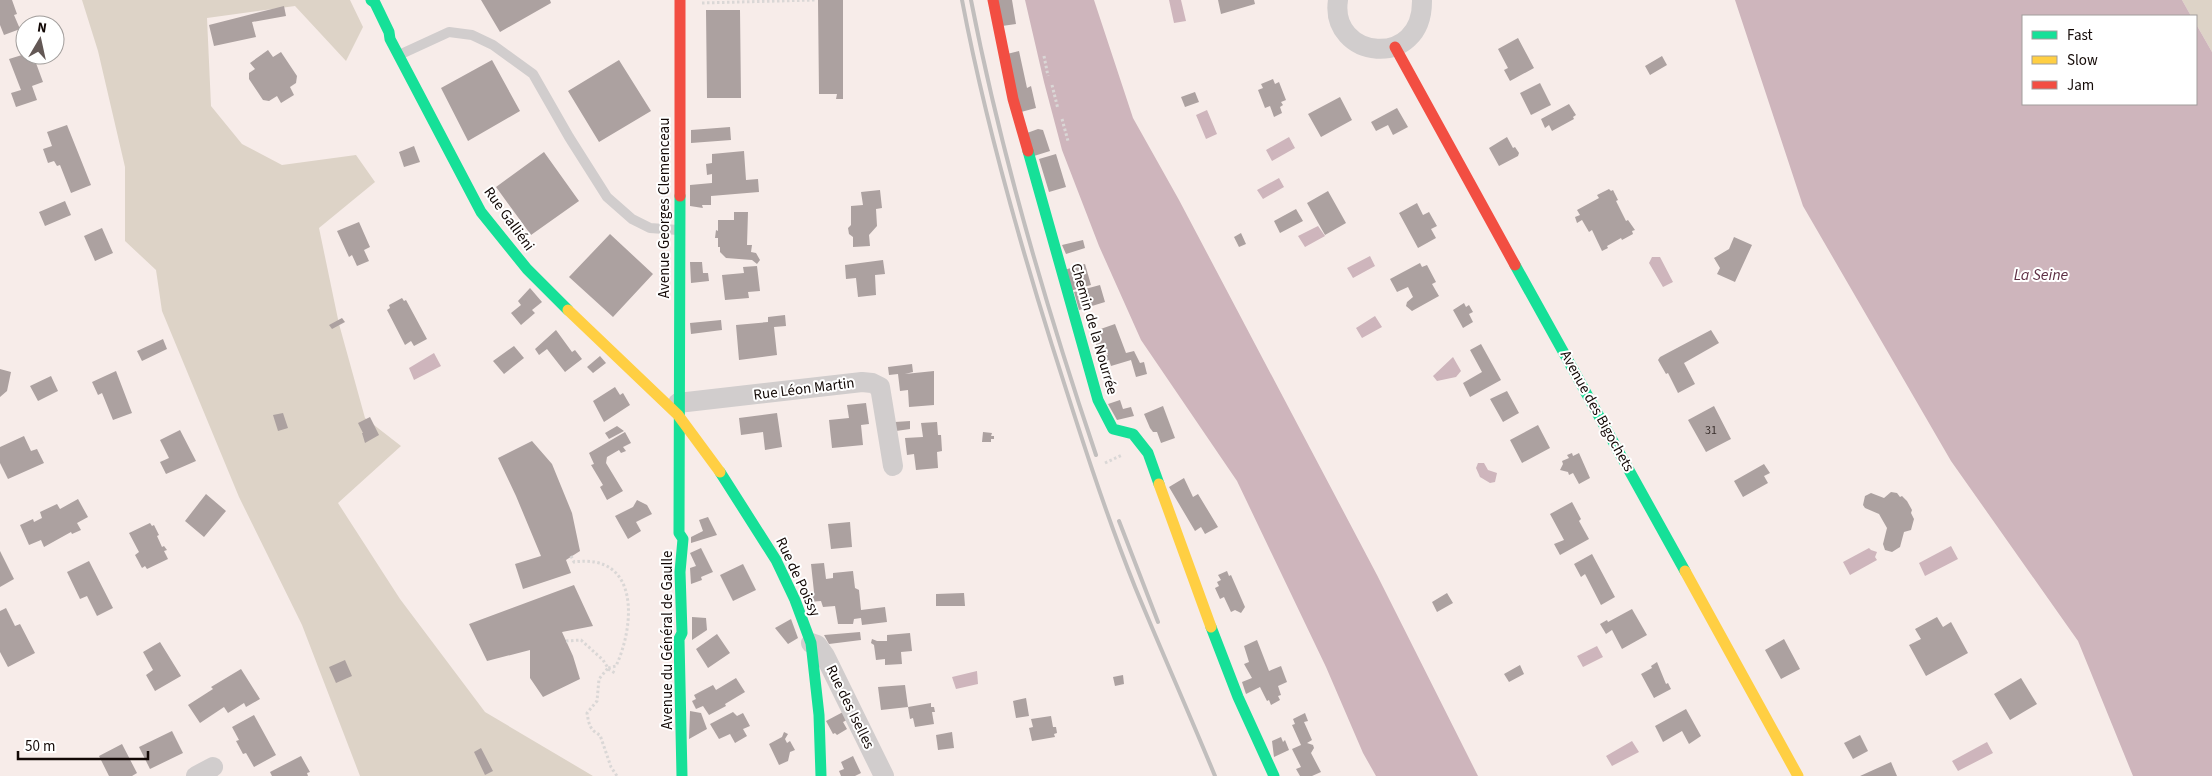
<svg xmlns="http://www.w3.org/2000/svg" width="2212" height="776" font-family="'Source Sans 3',sans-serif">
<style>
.green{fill:#ddd3c7}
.water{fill:#ceb5bc}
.building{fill:#aca1a0}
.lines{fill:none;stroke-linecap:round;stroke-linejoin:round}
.path{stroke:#dad7d6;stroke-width:3;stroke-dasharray:2.5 2.5;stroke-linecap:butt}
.lane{stroke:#d1cdcd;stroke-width:10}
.street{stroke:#d1cdcd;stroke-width:20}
.fast{stroke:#16e098;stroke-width:11}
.slow{stroke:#ffcf43;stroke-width:11}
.jam{stroke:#f24e42;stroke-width:11}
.rail{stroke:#c1bebd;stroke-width:4}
.labels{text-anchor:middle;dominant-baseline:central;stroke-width:4;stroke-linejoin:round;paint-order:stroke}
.number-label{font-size:12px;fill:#392f2c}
.street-label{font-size:15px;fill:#130906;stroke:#fff}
.water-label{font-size:16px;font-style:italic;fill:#5e3045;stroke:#fff}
</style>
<rect width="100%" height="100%" fill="#f7ece9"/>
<path class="green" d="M82,0H350L363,27L346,61L295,6L207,18L211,106L242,144L282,165L356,155L375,182L319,228L339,324L365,418L401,446L338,503L400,599L485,712L593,776H360L302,625L239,497L162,311L156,270L125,241V167L98,51Z
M2182,0H2212V52L2196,24V16H2191Z"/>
<path class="water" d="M1025,0H1094L1133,118L1179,200L1377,575L1478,776H1376L1363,753L1326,667L1237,481L1141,340L1099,246L1062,150L1044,82Z
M1169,0H1181L1186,21L1174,23Z
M1735,0H2182L2191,16H2023V104H2196V24L2212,52V776H2133L2078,641L1951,461L1803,206Z
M1207,110L1217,134L1206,139L1196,115Z
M1289,137L1295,148L1272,161L1266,150Z
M1279,178L1284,187L1263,199L1257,190Z
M1318,226L1325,236L1305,247L1298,236Z
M1370,256L1375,266L1353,278L1347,268Z
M1652,257H1660L1673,282L1663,287L1649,263Z
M1375,316L1382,327L1362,338L1356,328Z
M434,353L441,366L414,380L409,368Z
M1453,357L1461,371L1456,377L1437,381L1433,376Z
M1478,463H1484L1488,470L1497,473L1495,482L1490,483L1480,477L1476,468Z
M1951,546L1958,559L1925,576L1919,563Z
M1869,548L1871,550L1877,552L1875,557L1877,560L1850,575L1843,562Z
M1597,646L1603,657L1583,667L1577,656Z
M977,671L978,684L956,689L952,677Z
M1632,741L1639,752L1612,766L1606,756Z
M1987,742L1993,753L1958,771L1952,761Z"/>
<path class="building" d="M0,0H12L17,14L14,15L20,29L4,35L0,25Z
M481,0H550L551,3L500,32Z
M818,0H843V99H836L837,94H819Z
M997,0H1012L1016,24L1002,26Z
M1218,0H1254L1255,4L1221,14Z
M284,6L286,16L252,22L256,37L214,46L209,25Z
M706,10H740L741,98H707Z
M1518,38L1534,68L1510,81L1504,70L1508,68L1498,49Z
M25,40V55H33L43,82L32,86L37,100L16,107L11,93L21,90L9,59L22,55L18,43Z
M268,50L273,57L281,52L297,76L296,83L290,87L294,95L281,103L277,96L269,101L263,100L249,79V73L255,69L250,63Z
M1019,51L1027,88L1031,86L1036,108L1021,112L1007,54Z
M1662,56L1667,65L1650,75L1645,66Z
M492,60L520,111L468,141L441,88Z
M619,60L651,111L599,142L568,91Z
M1273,79L1275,84L1279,82L1286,100L1281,102L1283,105L1280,107L1282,113L1274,117L1270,106L1265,108L1258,90L1263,88L1261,84Z
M1540,83L1551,105L1531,115L1520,93Z
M1195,92L1199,102L1185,107L1181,97Z
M1340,97L1352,120L1321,137L1308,114Z
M1569,104L1576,115L1573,117L1574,119L1552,131L1549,125L1545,128L1541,119Z
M1397,108L1408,127L1393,135L1388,125L1376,131L1371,122Z
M67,125L91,185L71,193L60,165L57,166L54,161L48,163L43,149L52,146L47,132Z
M730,127L731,140L691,143V130Z
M1038,129L1043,130L1050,151L1034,156L1027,133Z
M1507,137L1513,148L1515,147L1519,153L1518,156L1499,166L1489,148Z
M414,146L420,162L404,167L399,152Z
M744,151L746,180L758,179L759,192L711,196V205H702L703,208L690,206V185L712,183V174L707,175L706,164L712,163V154Z
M544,152L579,201L531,235L496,187Z
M1056,154L1066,187L1049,192L1039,159Z
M1609,189L1611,191L1613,190L1618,200L1616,201L1626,221L1628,220L1635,230L1632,231L1633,234L1622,240L1621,238L1607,246L1608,248L1602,251L1592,230L1589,232L1582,220L1577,223L1575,217L1580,215L1577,210L1599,198L1597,195Z
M880,190L882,208L876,209L877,226L869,235L870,246L853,247V237L849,234L848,228L851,225V206L863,205L861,192Z
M1328,191L1346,223L1325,235L1307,203Z
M65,201L71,215L45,226L39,212Z
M1417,203L1423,215L1429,212L1437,226L1431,229L1436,238L1418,248L1399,213Z
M1296,209L1303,221L1280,233L1274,221Z
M734,212H748L747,245H752L751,252L756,253L760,260L757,264L752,260L726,258L720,252V247H718V238H715L716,230L718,231V220H734Z
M359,222L370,247L364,250L369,261L357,266L352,255L349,257L337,231Z
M102,228L113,253L95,261L84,236Z
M1241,233L1246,244L1239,247L1234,237Z
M610,234L653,274L613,317L569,277Z
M1734,237L1752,245L1735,282L1717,274L1720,268L1714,258L1729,249Z
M1083,240L1085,248L1066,254L1062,245Z
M883,260L885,274L875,275L876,295L858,297L856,278L846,279L845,265Z
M690,262H702L703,273H708L709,281L691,283Z
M1420,263L1422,267L1427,265L1436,282L1432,284L1439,296L1412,311L1406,306L1407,302L1413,297L1408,287L1397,292L1390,279Z
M1085,264L1091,285L1070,291L1064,270Z
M757,266L760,291L748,292L749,298L725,300L722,275L744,273L743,267Z
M1100,285L1105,302L1079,310L1074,292Z
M530,288L542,302L532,310L535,313L521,325L511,313L521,305L518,301Z
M402,298L404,301L406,300L427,339L414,346L411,341L405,345L387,310L390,308L389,305Z
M1464,303L1466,307L1469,305L1473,312L1469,314L1473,322L1463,328L1453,310Z
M785,315L786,326L774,327L777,355L739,360L736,325L768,322V317Z
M342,318L345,322L332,329L329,325Z
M721,320L722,330L691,334L690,323Z
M1115,324L1126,353L1134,351L1140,363L1144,362L1147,374L1136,377L1131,360L1111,366L1109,360L1104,362L1102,357L1108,355L1107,352L1099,354L1092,332Z
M556,330L572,352L575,350L582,359L565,372L547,349L539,355L535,349Z
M1711,330L1719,343L1684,363L1695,384L1678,393L1668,373L1666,374L1658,360L1660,357Z
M163,339L167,349L142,361L137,351Z
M1481,344L1501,380L1470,397L1463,383L1482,372L1470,350Z
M514,346L524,358L504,374L493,361Z
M600,356L606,363L593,373L587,367Z
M912,364L913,372L905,374L934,371V405L909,407L908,390L900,391L898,374L889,375L888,367Z
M0,369L11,372L7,391L0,397Z
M116,371L132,413L113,420L102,393L98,395L92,382Z
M51,376L58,391L38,401L30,386Z
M615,387L620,395L623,393L630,405L604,422L593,401Z
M1507,391L1519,413L1503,422L1490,399Z
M1120,400L1123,409L1131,407L1134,416L1117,420L1108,404Z
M866,403L869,424L861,425L863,445L832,448L829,420L849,418L847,405Z
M1163,406L1175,438L1161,443L1157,432H1153L1150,428L1144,414Z
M1714,406L1731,439L1706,452L1688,420Z
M283,413L288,428L278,431L273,415Z
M777,413L782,447L765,450L763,432L741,435L739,418Z
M370,417L379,435L365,443L362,433H363L358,423Z
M910,421V429L896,431L895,422Z
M937,422L938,435H941L942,451L937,452L938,468L916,470L914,454L907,455L905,438L923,437L921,423Z
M1538,425L1550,448L1522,463L1510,440Z
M617,426L624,431L609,439L605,433Z
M180,430L196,461L166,474L160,462L169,458L160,440Z
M625,432L631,443L623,447L626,451L621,453L619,450L607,457L606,463L623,491L607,500L600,487L603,485L591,465L594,464L589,453Z
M983,432L992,433L991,436H994V439H991V442H982Z
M24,436L31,451L37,449L44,463L8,479L0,463V447Z
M532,441L552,464L572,513L580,551L566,560L571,573L523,589L515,564L541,556L516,496L498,458Z
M1572,453L1573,456L1579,453L1590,478L1579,484L1573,473L1569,475L1568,472L1560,470L1563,464L1562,461L1569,458L1567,455Z
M1764,464L1770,473L1764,476L1768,483L1743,497L1734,481Z
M1184,478L1193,497L1198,494L1218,527L1205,534L1201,527L1195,531L1169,487Z
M1891,492L1897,493L1900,497L1902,496L1907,501L1912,510L1911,513L1914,519L1911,530L1904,532L1900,547L1892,552L1885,550L1883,544L1887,528L1879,514L1865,508L1863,505L1865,496L1871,493L1884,498Z
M206,494L226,511L204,537L185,521Z
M78,499L88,517L77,523L81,530L72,534L71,532L44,547L41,540L29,545L20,525L33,519L34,522L42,518L40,512L57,504L60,509Z
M637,500L647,505L652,514L636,522L641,531L628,539L615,516L633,507Z
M1572,502L1581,519L1579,521L1589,539L1560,555L1554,544L1564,540L1550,514Z
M708,517L717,535L691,543V537L703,531L699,520Z
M850,522L852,547L831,549L828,524Z
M150,523L152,526L154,525L159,535L157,536L162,547L164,546L167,550L164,551L168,559L147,569L145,566L142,568L135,555L139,552L129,533Z
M701,548L713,572L701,577L702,580L691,584L690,568L696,566L690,553Z
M0,551L14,579L0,587Z
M1592,554L1615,597L1601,605L1585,574L1581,577L1574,564Z
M89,561L113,608L97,616L87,596L80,599L67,572Z
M824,563L826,579L833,578V573L853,571L855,588L859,590L861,610L885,607L887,622L862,625L861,618L854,619L853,624H838L835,606L823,607L821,601L808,602L803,593L814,592L811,564Z
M743,564L756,590L733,601L720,575Z
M1227,571L1229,576L1231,575L1245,607L1241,613L1235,610L1231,612L1224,597L1220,599L1215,588L1219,586L1217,582L1221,580L1218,575Z
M574,585L593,626L562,632L573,656L580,679L543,697L530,678V650L487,661L469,624Z
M964,593L965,606H936V594Z
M1447,593L1453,603L1437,612L1432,602Z
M6,608L15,626L20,624L35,653L8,667L0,652V611Z
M1632,609L1647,635L1622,649L1612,630L1606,634L1600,624L1607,620L1608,622Z
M692,617L706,618L707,630L692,640Z
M1937,617L1943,627L1951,622L1968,653L1926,676L1909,645L1921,639L1915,629Z
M791,619L798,638L788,644L775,628Z
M860,632L861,640L829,644L824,635Z
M910,633L912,651L901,652L902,664L885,665V659L876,660L874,645L871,643L872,639L877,641H887V635Z
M717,634L730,653L708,668L696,649Z
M1784,639L1800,669L1781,679L1765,650Z
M1257,640L1269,671L1281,666L1287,682L1278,686L1281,695L1278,696L1280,700L1271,705L1269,700L1267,701L1260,687L1246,694L1242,682L1252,678L1244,664L1249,662L1244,646Z
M160,642L181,676L155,691L146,675L153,670L143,652Z
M345,660L352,676L336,683L329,667Z
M1657,662L1666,684L1668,683L1671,689L1654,698L1641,674L1652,668L1651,666Z
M1520,665L1524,674L1509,682L1504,674Z
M241,669L260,699L246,707L244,703L228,713L224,707L200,723L188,705L213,689L211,687Z
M1123,675L1124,684L1115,686L1113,677Z
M736,678L745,692L725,704L726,706L709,715L703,706L696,709L692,701L696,699L694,695L713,685L716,690Z
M2021,678L2037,704L2010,720L1994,694Z
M905,685L908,707L881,710L878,687Z
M1026,698L1029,716L1016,718L1013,701Z
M931,703V707H934L935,712H932L934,724L915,727L913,718L910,719L908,707Z
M1686,709L1701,736L1689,744L1682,731L1663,742L1655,726Z
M690,711L701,713L707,729L689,739Z
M733,712L737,716L743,713L750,726L743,729L747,736L735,743L730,734L719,739L710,724Z
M843,712L847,720L843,722L847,729L837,735L835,733L833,734L826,721Z
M1305,713L1308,721L1304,722L1312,740L1307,743L1313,745L1314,748L1311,753L1321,772L1312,776H1300L1296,769L1301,767L1292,749L1301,745L1292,725L1295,724L1293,719Z
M254,715L276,755L254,767L246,753L243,754L236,741L239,740L232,727Z
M1051,716L1053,727H1056L1057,733L1054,734L1055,737L1032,741L1029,728L1033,727L1031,719Z
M172,731L183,753L150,769L139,747Z
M784,732L788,734L785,739L787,743L790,741L795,750L790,752L788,761L779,765L769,744L782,737Z
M952,732L954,748L938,750L936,735Z
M1860,735L1868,751L1853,759L1844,743Z
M1281,737L1283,742L1285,740L1289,750L1274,757L1272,741Z
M122,744L137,773L132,776H109L99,756Z
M481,748L493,771L485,775L474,752Z
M301,756L310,772L307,773L308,776H272L270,772Z
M853,756L861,773L855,776H841L839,771L844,769L841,762Z
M1891,762L1897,776H1860Z"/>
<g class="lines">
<path class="path" d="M702,3L815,0
M1044,56L1048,76
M1052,85L1058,109
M1062,119L1068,141
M1105,463L1122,455
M571,556L574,562C640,553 635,625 616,666L608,668
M566,641L581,640L603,660L608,668L599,679L597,701L587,713C589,725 590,730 600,735L611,767L617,776
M608,669L615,673"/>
<path class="lane" d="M399,55L449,32L472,35L493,45L533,74L569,137L607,197L632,219L650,228L678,230"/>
<path class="street" d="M1338,0C1329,59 1423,71 1422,0
M678,403L862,382L872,383L880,387L893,466
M811,643L817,645L825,656L884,776
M196,776L213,767"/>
<path class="fast" d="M371,0L375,3L389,32L390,39L481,212L527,269L568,310
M1028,151L1098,400L1113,429L1133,434L1148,453L1159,484
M680,196L679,533L683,539L680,572L682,633L679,639L682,776
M1515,265L1685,571
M720,472L776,560L795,600L811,643L819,715L821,776
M1211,627L1238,697L1274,776"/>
<path class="slow" d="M568,310L678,415L720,472
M1159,484L1211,627
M1685,571L1798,776"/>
<path class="jam" d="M993,0L1013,99L1028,151
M1395,47L1515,265
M680,196V0"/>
<path class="rail" d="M962,0C984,116 1016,230 1051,342C1077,424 1103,507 1135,587C1161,650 1189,713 1215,776
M971,0C1001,154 1046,307 1096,455
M1119,521L1158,622"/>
</g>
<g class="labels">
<g class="number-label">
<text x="1711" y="430">31</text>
</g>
<g class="street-label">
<text transform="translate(664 208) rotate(-90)">Avenue Georges Clemenceau</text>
<text transform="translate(509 219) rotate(54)">Rue Galliéni</text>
<text transform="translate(1094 329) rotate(74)">Chemin de la Nourrée</text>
<text transform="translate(804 389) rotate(-7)">Rue Léon Martin</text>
<text transform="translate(1597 411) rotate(61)">Avenue des Bigochets</text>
<text transform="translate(798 577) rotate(65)">Rue de Poissy</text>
<text transform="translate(667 640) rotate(-90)">Avenue du Général de Gaulle</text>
<text transform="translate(850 707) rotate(64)">Rue des Iselles</text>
</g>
<g class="water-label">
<text x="2041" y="275">La Seine</text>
</g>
</g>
<rect x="2022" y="15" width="175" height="90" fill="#ffffff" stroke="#a19d9b"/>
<rect x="2032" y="31" width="25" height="8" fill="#16e098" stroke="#a19d9b"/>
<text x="2067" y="40" font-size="15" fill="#130906">Fast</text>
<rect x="2032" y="56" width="25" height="8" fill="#ffcf43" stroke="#a19d9b"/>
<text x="2067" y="65" font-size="15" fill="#130906">Slow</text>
<rect x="2032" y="81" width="25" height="8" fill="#f24e42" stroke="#a19d9b"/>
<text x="2067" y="90" font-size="15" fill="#130906">Jam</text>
<g transform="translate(40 40) rotate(9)"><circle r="24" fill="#ffffff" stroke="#a19d9b"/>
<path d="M0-4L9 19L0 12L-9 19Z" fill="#635855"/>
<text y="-8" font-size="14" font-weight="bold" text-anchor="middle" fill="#130906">N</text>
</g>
<path d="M18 751v8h130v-8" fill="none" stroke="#130906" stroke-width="2.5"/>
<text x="25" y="751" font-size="15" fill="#130906" stroke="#ffffff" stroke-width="4" paint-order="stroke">50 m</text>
</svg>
